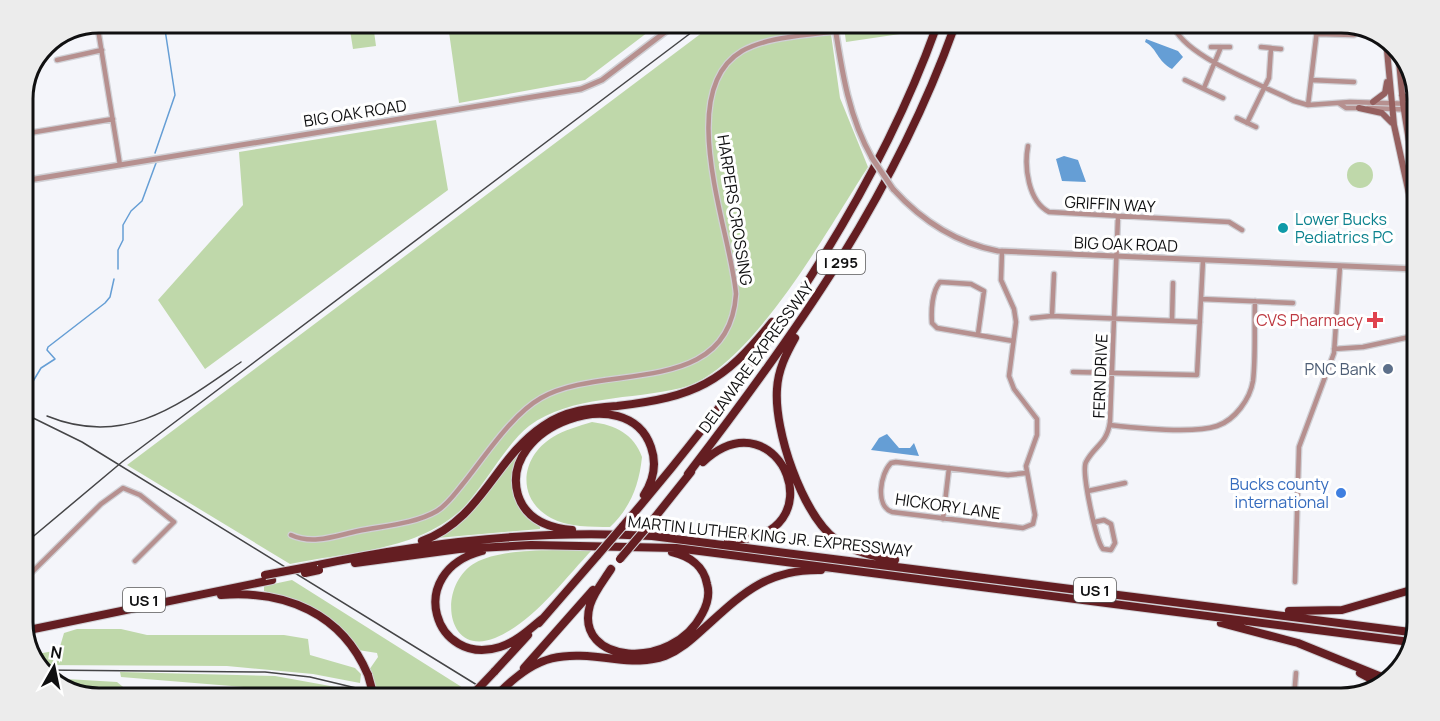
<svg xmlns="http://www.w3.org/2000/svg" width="1440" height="721" font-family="Manrope,sans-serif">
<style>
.green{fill:#bfd8aa}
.water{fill:#659ed5}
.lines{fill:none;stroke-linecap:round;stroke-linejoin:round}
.stream{stroke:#659ed5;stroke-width:1.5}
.minor-casing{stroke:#d0d0d5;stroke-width:7}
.tertiary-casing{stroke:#d0d0d5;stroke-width:8}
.secondary-casing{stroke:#d0d0d5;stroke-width:8}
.motorway-casing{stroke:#d0d0d5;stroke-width:10}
.minor{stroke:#b6908f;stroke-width:4.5}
.tertiary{stroke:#b6908f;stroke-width:5}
.secondary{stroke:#95605f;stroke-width:6}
.motorway{stroke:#641e22;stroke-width:8}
.rail{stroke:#454547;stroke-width:1.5}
.tertiary-bridge-casing{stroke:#d0d0d5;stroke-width:8;stroke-linecap:butt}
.motorway-bridge-casing{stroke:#d0d0d5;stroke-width:10;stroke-linecap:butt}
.tertiary-bridge{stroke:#b6908f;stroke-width:5}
.motorway-bridge{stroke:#641e22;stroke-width:8}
.culture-dot{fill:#0f9aa8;stroke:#fff;stroke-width:2}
.health-dot{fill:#e0444e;stroke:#fff;stroke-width:2}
.service-dot{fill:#5c6f8a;stroke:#fff;stroke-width:2}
.shop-dot{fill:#3f7fe0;stroke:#fff;stroke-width:2}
.labels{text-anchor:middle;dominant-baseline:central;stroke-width:6;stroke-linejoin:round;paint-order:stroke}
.shield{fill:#fff;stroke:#585858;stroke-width:1.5}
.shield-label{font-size:15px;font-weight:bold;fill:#101011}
.street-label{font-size:16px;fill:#101011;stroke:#fff}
.culture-label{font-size:16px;fill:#0d838f;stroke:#fff;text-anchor:start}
.health-label{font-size:16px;fill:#be3a42;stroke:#fff;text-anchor:end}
.service-label{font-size:16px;fill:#4e5e75;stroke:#fff;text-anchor:end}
.shop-label{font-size:16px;fill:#366cbe;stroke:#fff;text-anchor:end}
.rim{fill:none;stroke:#101011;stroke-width:3}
</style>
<rect width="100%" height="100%" fill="#f4f5fa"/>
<path class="green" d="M349,24H373L376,46L353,49Z
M448,25L656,26L585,80L459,103Z
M711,26L830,27L840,98L868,167C830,225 751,371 681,388C632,400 571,395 529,426C507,443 484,486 464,507C420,551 347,552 290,564L127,465Z
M844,27H928L927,30L846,42Z
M436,120L448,190L205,369L158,300L243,205L239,152Z
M1347 175a13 13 0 1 1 26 0a13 13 0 1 1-26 0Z
M592,422C615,425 634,434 642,457C639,485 631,507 610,527C592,527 567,527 551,518C516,499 520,457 553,437C564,430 579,426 592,422Z
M523,448L514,490L540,525V529L437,538L462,522Z
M593,549C564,579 534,622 495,638C445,658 437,585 475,563C503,547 560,551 593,549Z
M292,580L468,691L385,693L376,689L369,670L378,657L377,653L358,650L334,622L307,604L264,591V586Z
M77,629H121L147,635H284L308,639L310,655L355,668L361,674L360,683L313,674L227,666L36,665L32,655L59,650L64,633Z
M120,672L275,676L369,693L305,692L121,677Z
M50,678L117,682L128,691H65Z"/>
<path class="water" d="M1146,39L1178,51L1183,57L1172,69C1157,61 1157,48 1145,42Z
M1064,156L1078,160L1086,182L1062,181L1056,159Z
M887,434L899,448H910L914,443L919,456L871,450L879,438Z"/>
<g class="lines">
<path class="stream" d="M155,153L175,95L164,23
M118,269V250L123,240V225L131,211L142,201L156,163
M23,398L41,368L55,359L47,350L48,347L105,303L110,297L114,279"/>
<defs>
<path id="minor" d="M97,23L120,165
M1175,29C1189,58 1264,86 1294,101L1308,105L1350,102L1415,104
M1317,34L1354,35
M1211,47H1230
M1261,47L1281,49
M57,60L102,50
M1185,80L1223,98
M1311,80L1354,82
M1204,88L1221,47
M1340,104L1346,108H1360
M1308,105L1317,30
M1368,108L1417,110
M1237,118L1256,127
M1247,123L1269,78L1271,48
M23,134L113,119
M1028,146C1024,167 1028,201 1049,212L1229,222L1242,230
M1002,251L1001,280L1014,309L1016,322L1009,376L1014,389L1037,419V435L1026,466L1035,515L1033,524L1023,528L892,512C875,506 880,474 891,463L896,462L1008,475L1026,473
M1201,299L1293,303
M1052,316L1054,274
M1032,318L1052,316L1200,322
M1172,321L1173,283
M978,334L984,291L971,284L940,282C932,291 931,311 932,323L937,328L1013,341
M1334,349L1363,347L1414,336
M1073,372L1197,375L1203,260
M1110,425C1136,428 1193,434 1217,426C1235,420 1250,399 1253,381C1256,355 1254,327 1255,301
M1088,491L1125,483
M943,519L949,468
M1095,522L1104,520L1111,524L1115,543L1111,550L1103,549C1096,541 1081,471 1086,462C1095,445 1107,444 1110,422L1118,216
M291,535C313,545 335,536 358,531C382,526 415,524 437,511C447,505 454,495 462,485C484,458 511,415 541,398C604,362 729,399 736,294C731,232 673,92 742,51C769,36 806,36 836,31
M23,581L101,504L123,488L140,495L174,522L135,561
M1295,582L1299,447L1334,353L1340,266
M1294,698L1296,673"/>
<path id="tertiary" d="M835,27C842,72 849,118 872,158
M23,181L581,89L602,80L673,26
M893,189C922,221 956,243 998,251L1415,269"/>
<path id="secondary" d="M1386,40L1394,125L1416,226
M1398,51L1403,104L1416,185
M1402,95L1416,104
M1373,102L1385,93L1387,82
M1359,108L1382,113L1392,123"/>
<path id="motorway" d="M795,338C786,354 778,370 777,389C774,431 802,513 835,539C853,552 874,556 895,560
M703,462C780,391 841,541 728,540
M688,474C797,332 893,197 954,28
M648,526L691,472
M622,527C747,382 871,208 936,28
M572,530C549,528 526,520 518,495C498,426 628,379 651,447C657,464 653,481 644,495
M422,541C482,519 494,459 543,426C566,410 591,408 617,406C695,397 723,383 772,322
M482,551C403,572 435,668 500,647C516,642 529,630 542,619
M355,563L459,549L531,545L676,548L1410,642
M313,566C425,542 537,529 652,536L1410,632
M611,569C604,580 594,592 590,605C573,664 672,672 702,614C707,605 710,594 707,584C704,566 689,556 672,552
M221,595C285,590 342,613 368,675
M1289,611L1342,610L1411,590
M539,623L598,555
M1221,623L1298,643L1389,680
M24,631L272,580
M524,668L593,590
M494,672L528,635
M1360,673L1384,686
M499,693C538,653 562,652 615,659C632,661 648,662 665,656C680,650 691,640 702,630C741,595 765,569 821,570"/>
</defs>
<use href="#minor" class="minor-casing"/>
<use href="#tertiary" class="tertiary-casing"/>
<use href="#secondary" class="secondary-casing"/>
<use href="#motorway" class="motorway-casing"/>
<use href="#minor" class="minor"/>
<use href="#tertiary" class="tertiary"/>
<use href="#secondary" class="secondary"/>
<use href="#motorway" class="motorway"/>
<path class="rail" d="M23,413L82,442L490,693
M47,416C125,448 179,405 241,362
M23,545L122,462L700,26
M41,670L265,672L310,677L377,693"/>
<defs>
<path id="tertiary-bridge" d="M872,158L893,189"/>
<path id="motorway-bridge" d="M598,555L622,527
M620,559L648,526
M305,573L319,570
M265,575L313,566
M368,675L373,693
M474,693L494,672"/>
</defs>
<use href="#tertiary-bridge" class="tertiary-bridge-casing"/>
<use href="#motorway-bridge" class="motorway-bridge-casing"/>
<use href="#tertiary-bridge" class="tertiary-bridge"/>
<use href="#motorway-bridge" class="motorway-bridge"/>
</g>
<circle class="culture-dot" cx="1283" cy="228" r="6"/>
<path class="health-dot" d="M1372 311h6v6h6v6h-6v6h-6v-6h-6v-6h6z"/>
<circle class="service-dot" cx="1388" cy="369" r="6"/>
<circle class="shop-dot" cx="1341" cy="493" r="6"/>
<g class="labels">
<g class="shield">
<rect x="817" y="250" width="48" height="24" rx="4.5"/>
<rect x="1074" y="578" width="42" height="24" rx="4.5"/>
<rect x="123" y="588" width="42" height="24" rx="4.5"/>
</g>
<g class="shield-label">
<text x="841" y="262">I 295</text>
<text x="1095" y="590">US 1</text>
<text x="144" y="600">US 1</text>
</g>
<g class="street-label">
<text transform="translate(355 113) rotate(-9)">BIG OAK ROAD</text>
<text transform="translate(1110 204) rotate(3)">GRIFFIN WAY</text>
<text transform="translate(735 210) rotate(81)">HARPERS CROSSING</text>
<text transform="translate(1126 244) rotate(2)">BIG OAK ROAD</text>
<text transform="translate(756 357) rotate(-54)">DELAWARE EXPRESSWAY</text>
<text transform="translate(1100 376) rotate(-88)">FERN DRIVE</text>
<text transform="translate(948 506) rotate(8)">HICKORY LANE</text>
<text transform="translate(770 536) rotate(6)">MARTIN LUTHER KING JR. EXPRESSWAY</text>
</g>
<g class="culture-label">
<text x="1295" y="219">Lower Bucks<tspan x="1295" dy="18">Pediatrics PC</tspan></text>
</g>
<g class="health-label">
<text x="1363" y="320">CVS Pharmacy</text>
</g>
<g class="service-label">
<text x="1376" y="369">PNC Bank</text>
</g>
<g class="shop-label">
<text x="1329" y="484">Bucks county<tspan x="1329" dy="18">international</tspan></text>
</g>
</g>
<path d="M0 0H1440V721H0ZM99 33H1341A66 66 0 0 1 1407 99V622A66 66 0 0 1 1341 688H99A66 66 0 0 1 33 622V99A66 66 0 0 1 99 33Z" fill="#ececec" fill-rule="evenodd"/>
<path class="rim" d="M99 33H1341A66 66 0 0 1 1407 99V622A66 66 0 0 1 1341 688H99A66 66 0 0 1 33 622V99A66 66 0 0 1 99 33Z"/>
<g transform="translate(54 667) rotate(9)" stroke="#ffffff" stroke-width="4.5" paint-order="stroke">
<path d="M0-4.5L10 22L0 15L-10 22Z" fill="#101011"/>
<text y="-9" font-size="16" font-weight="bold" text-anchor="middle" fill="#101011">N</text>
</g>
</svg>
